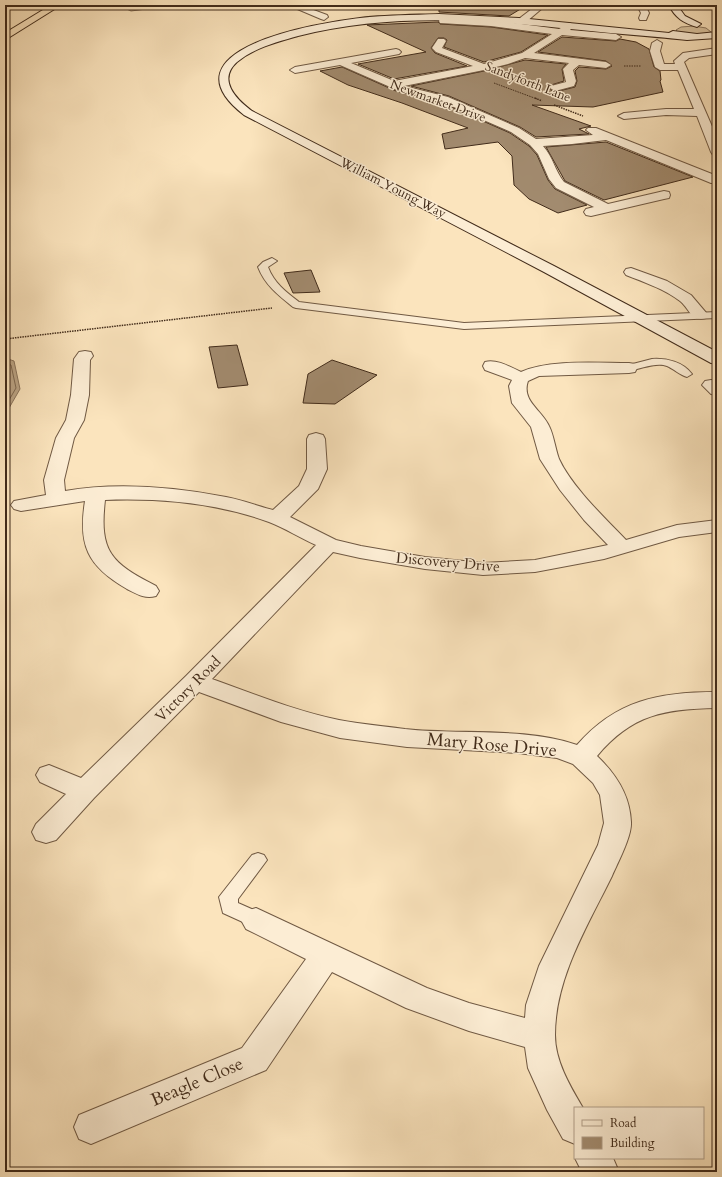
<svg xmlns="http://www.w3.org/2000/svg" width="722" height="1177" font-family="Cardo,serif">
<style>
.green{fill:#dbc5a1;stroke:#8e785e}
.water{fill:#bca586;stroke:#8b745b}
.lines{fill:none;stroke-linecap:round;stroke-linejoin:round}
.shore{stroke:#7e6850;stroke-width:1}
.building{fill:#a28b6f;stroke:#412b1a}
.lane-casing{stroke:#705943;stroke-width:2}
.street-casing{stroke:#705943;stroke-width:2}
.secondary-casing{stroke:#412b1a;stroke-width:2}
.highway-casing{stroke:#412b1a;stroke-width:2}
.path-far1{stroke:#412b1a;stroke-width:1;stroke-dasharray:1.5 1;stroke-linecap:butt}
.path{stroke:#412b1a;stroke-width:1.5;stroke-dasharray:1.5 1;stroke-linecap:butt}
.lane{fill:#fcedd4;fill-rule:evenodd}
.street{fill:#fcedd4;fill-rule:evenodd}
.secondary{fill:#fcedd4;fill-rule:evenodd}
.highway{fill:#fbe4bd;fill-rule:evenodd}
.labels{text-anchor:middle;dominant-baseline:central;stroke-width:3;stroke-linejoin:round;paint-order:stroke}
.far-street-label{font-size:13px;fill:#412b1a;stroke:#fcedd4}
.street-label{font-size:15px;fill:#412b1a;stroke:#fcedd4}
.near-street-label{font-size:18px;fill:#412b1a;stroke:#fcedd4}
</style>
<rect width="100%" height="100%" fill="#fbe4bd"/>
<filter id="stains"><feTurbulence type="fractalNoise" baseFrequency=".005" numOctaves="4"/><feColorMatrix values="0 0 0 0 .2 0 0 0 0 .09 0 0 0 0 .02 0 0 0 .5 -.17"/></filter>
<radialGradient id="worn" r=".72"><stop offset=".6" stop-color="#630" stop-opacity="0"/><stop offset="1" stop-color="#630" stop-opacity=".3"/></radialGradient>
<path class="green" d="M118,5H176L131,11Z
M694,26L706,28L711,32L699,35L678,32L676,30L681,27Z"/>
<path class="water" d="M5,358L14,361L20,389L5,415Z"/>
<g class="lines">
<path class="shore" d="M5,363L11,365L16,388L5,407"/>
</g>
<path class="building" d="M439,5H527L509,16L439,12Z
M438,22L440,24L491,27L548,35L521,52L484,62L444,47L447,40L444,38H438L431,48L435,53L467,66L394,79L358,64L426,52L367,25Z
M562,37L616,41L620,39L636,42L649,49L654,67L660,71L661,80L660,81L663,92L593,107L532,105L591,126L579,129L589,134L536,137L520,127L449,96L411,86L484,71L525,60L566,64L562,69L564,81L551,85L549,87V89L555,92L575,87L577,81L575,71L579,67L606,69L612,66L606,61L538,52Z
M342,67L396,91L440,102L510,133L529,146L537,155L548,180L555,189L587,205L558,213L529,199L514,185L512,156L498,142L445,149L442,134L468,128L402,103L348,85L320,71Z
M606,142L693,177L604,200L565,181L546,147Z
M311,270L320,292L293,293L284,273Z
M237,345L248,385L218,388L209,347Z
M332,360L377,375L335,404L303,403L308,374Z"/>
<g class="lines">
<defs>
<path id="lane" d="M364,5H371L374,7L371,9Z
M272,258L277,261L268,267C274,283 286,292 299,302L464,323L717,312V318L464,329L296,308L293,307C278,295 265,285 258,267L263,262Z
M652,359C667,358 683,362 692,374L687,377C680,375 674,369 667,366C656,362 640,369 629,371L624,368L625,366Z
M258,853L264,855L267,860L238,899V903L263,914L265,920L263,926L256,928L223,913L219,897L252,855Z"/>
<path id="street" d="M288,5H300L327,15L328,17L324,20L321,19Z
M537,5H546L526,22H520L519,20L520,18Z
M637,5H645L649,13L646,20H640L639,18L641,13Z
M443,18L491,20L559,29L570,23L574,26L570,30L616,34L621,37L616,40L562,35L534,53L606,62L611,65L606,68L579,65L573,70L576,81L574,86L555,91L550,88L551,86L566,82L563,69L569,63L525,58L508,64L484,70L404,86L448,97L519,128L536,139L593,135L586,130L588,128H596L717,176V183H711L606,140L572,144L543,146C553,157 555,171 564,182L608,204L664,191L669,192L670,195L669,198L664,199L591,216L586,215L584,212L586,209L594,207L556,188L549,179L538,154L530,145L511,132L440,101L397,90L340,65L295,73L290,70L295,67L396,49L399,50L401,52L399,54L351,63L394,81L473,66L436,52L432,48L438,39H444L446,41L442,48L484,64L522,53L552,34L491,26L440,23L439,21L440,19Z
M657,40L662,43L660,51L664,64H675L674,61L683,53L717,48V54L689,58L684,62L717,138V156L713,155L711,152L697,116L666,115L624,119L618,116L624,113L666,109H694L678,70H660L655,67L650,51L652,43Z
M631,268L667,281L691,295L708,315L706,318C691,322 689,308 680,301C664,289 644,282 626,275L624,272L626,269Z
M85,351L91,352L93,356L90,360L89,395L84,420L74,438L64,480L65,491C117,482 174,487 226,497C242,500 258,506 273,510L299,486L307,469V439L309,435L316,433L323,435L325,439L327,469L318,489L290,517L336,540L361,546L425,557L483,563L535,560L608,545L584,520L560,490L540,459L531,427L512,403L509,386L512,380L485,370L483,366L485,362C497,359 510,367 521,372C548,359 598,363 629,363L635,364L637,368L635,372L629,373L539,376L528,381C521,401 542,410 549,426C554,436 555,448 559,459C572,487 604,517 626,540L677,525L717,520V532L679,537L604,559L535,572L483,575L425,569L360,558L333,552L212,679C254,694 295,711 339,720C361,724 383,726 405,729C459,735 527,727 577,745C616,700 659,692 717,692V708C665,709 632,714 597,756C616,774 630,795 631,822C632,836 618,862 612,876C588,925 555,978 555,1035C555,1061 570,1086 583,1108H575V1144L563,1139L547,1110L528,1068L525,1047L469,1031L406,1008L332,972L266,1070L91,1144L79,1139L74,1127L79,1115L242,1048L306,959L246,929L241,920L246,911L256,908L427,988L469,1003L525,1018L526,1005L539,966L598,845L604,823L600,795L593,783L573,764L557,758L518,753L407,747L340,738L281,722L199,692L94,798L56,840L46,843L36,840L32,832L36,824L66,794L40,782L36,775L40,768L49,765L81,778L186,676L316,545C300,538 285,528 269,522C217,503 160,498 105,500C99,552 111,563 156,586L159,591L156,596C144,599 137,594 127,589C87,566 78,545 85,501L21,511L14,509L11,505L14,501L46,495L44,480L56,438L66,420L71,395L74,359L79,352Z
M711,380L717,381V395L711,394L702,385L705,381Z
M575,1158H613L619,1172H582Z"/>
<path id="secondary" d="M669,5H677L685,16L701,24L697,27C684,23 675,18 669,5Z
M439,14L519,18L669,33L673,31L697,34L717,32V38L687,40C652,36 617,34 581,30C487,20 391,12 298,36C277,42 254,48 237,62C217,80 236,99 252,111L554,266L717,352V364L711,363L544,272L244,115C159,49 317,23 360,18C386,15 412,15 439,14Z"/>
<path id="highway" d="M51,5H61L5,40V33Z"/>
</defs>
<use href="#lane" class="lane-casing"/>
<use href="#street" class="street-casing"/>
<use href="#secondary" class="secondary-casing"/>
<use href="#highway" class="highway-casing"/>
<path class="path-far1" d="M624,66H641
M494,83L537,99"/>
<path class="path" d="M535,98L542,101
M554,105L583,116
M5,339L272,308"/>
<use href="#lane" class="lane"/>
<use href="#street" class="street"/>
<use href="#secondary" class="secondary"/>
<use href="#highway" class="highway"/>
</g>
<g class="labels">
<g class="far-street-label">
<text transform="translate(528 82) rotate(21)">Sandyforth Lane</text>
<text transform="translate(438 101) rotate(20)">Newmarket Drive</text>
<text transform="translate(393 188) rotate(27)">William Young Way</text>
</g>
<g class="street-label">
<text transform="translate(448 562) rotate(5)">Discovery Drive</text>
<text transform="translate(188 689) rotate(-45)">Victory Road</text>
</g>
<g class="near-street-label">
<text transform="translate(492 745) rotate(5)">Mary Rose Drive</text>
<text transform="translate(197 1082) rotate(-23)">Beagle Close</text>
</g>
</g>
<rect width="722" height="1177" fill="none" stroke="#fbe4bd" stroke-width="20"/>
<rect x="6" y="6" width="710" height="1165" fill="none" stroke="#412b1a" stroke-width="2"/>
<rect x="10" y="10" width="702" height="1157" fill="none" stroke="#412b1a"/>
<rect x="574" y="1107" width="130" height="52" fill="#fcedd4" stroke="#b19f8a"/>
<rect x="582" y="1120" width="20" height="6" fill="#fcedd4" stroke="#b19f8a"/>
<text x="610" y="1127" font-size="12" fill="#412b1a">Road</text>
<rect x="582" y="1137" width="20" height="12" fill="#a28b6f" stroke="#b19f8a"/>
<text x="610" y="1147" font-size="12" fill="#412b1a">Building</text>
<rect width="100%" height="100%" filter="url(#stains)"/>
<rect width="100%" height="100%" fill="url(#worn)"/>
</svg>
